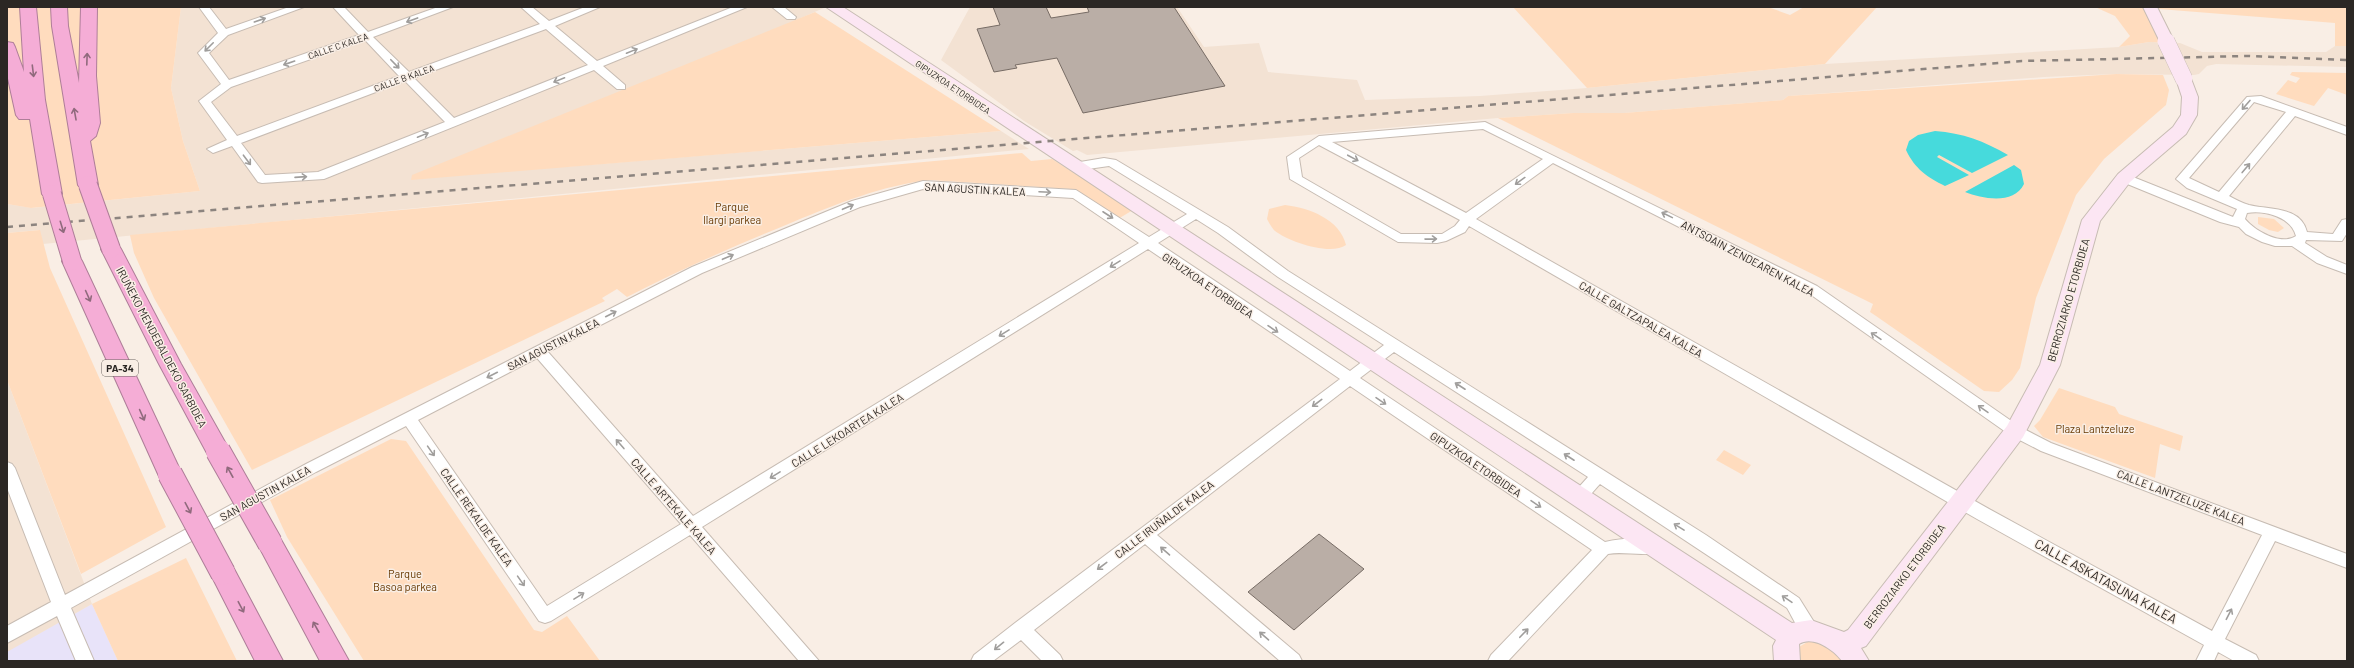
<svg xmlns="http://www.w3.org/2000/svg" width="2354" height="668" font-family="Barlow,sans-serif">
<style>
.commercial{fill:#e8e3f9}
.built{fill:#f3e2d3}
.green{fill:#ffdcbe}
.water{fill:#46dadc}
.building{fill:#baaea6;stroke:#776c65}
.lines{fill:none;stroke-linecap:round;stroke-linejoin:round}
.street-casing{stroke:#c7bcb3;stroke-width:2}
.secondary-casing{stroke:#c7bcb3;stroke-width:2}
.highway-casing{stroke:#ae7e98;stroke-width:2}
.street{fill:#fff;fill-rule:evenodd}
.secondary{fill:#fce6f3;fill-rule:evenodd}
.highway{fill:#f5add6;fill-rule:evenodd}
.rail{stroke:#8c847f;stroke-width:2.5;stroke-dasharray:6 6;stroke-linecap:butt}
.secondary-bridge-casing{stroke:#c7bcb3;stroke-width:18;stroke-linecap:butt}
.highway-bridge-far1-casing{stroke:#ae7e98;stroke-width:20;stroke-linecap:butt}
.highway-bridge-casing{stroke:#ae7e98;stroke-width:26;stroke-linecap:butt}
.secondary-bridge{stroke:#fce6f3;stroke-width:17}
.highway-bridge-far1{stroke:#f5add6;stroke-width:18}
.highway-bridge{stroke:#f5add6;stroke-width:24}
.oneway{stroke:#a09e9c}
.oneway2{stroke:#906a7d}
.labels{text-anchor:middle;dominant-baseline:central;stroke-width:3;stroke-linejoin:round;paint-order:stroke}
.far-street-label{font-size:9px;fill:#2b2724;stroke:#f9eee5}
.shield{fill:#f9eee5;stroke:#69635e;stroke-width:1}
.shield-label{font-size:10px;font-weight:bold;fill:#2b2724}
.street-label{font-size:11px;fill:#2b2724;stroke:#f9eee5}
.park-label{font-size:11px;fill:#673800;stroke:#f9eee5}
.near-street-label{font-size:13px;fill:#2b2724;stroke:#f9eee5}
</style>
<rect width="100%" height="100%" fill="#f9eee5"/>
<path class="commercial" d="M92,604L118,661H7V651Z"/>
<path class="built" d="M181,7H826L801,18L564,167L1001,131L1029,149L43,244L39,230L7,233V204L32,208L200,191L183,141L171,88Z
M970,7H1177L1204,47L1259,43L1268,72L1357,80L1365,100L1480,96L1587,88L1825,64L2119,47L2149,42L2180,43L2202,52H2326L2335,46H2347V67L2216,64L2207,66L2199,74L2194,75L2116,74L2044,77L1788,96L1783,100L1624,113H1573L1498,118L1087,155L1077,150L1073,151L1024,121L941,60Z
M7,380L92,604L7,652Z"/>
<path class="green" d="M7,7H181L171,88L183,141L200,191L31,208L7,204Z
M1513,7H1768L1790,15L1804,7H1877L1825,64L1587,88Z
M2095,7H2347V46H2335V23L2159,9L2175,43L2149,42L2119,47L2130,36L2115,16Z
M815,12L1001,131L411,180L412,175Z
M2292,72L2347,73V95L2328,88L2314,106L2276,94L2288,80L2296,83L2300,78L2290,75Z
M2116,74L2163,75L2169,90L2166,105L2104,159L2076,195L2036,298L2020,368L2012,380L1999,392L1984,391L1876,316L1870,312L1873,304L1498,118L1573,113H1624L1783,100L1788,96Z
M1022,153L1031,161L1052,159L1133,210L1118,219L1071,189L930,180C883,185 837,204 793,222C737,245 681,269 627,297L617,289L602,298L605,301L252,470L154,298L134,253L130,235Z
M1285,205C1309,208 1340,219 1346,245C1331,256 1289,242 1275,231C1272,228 1269,223 1267,219L1269,209Z
M2258,217L2274,219L2284,228L2278,232L2269,230L2258,224Z
M40,230L50,268L166,527L81,574L7,380V233Z
M2059,388L2115,407L2119,414L2183,436L2180,451L2160,444L2155,478L2043,437L2034,426L2040,420Z
M391,439L406,441L534,630L542,632L567,616L600,661H364L287,537L270,500Z
M1724,450L1751,465L1743,475L1716,460Z
M186,558L237,661H118L92,604Z
M1809,641L1826,643L1844,661H1798L1799,647Z"/>
<path class="water" d="M1935,131C1963,133 1984,141 2008,155L1972,173L1939,155L1937,157L1969,175L1945,186C1927,177 1915,169 1906,150L1909,141L1918,135Z
M2014,165L2021,170L2024,184C2014,205 1983,199 1965,192Z"/>
<path class="building" d="M993,7H1046L1051,18L1089,12L1087,7H1174L1225,86L1083,113L1057,58L1015,65L1017,68L994,72L977,29L1000,25Z
M1319,534L1364,569L1294,630L1248,592Z"/>
<g class="lines">
<defs>
<path id="street" d="M199,7H209L226,29L289,7H304L228,35L209,53L229,80L359,35L333,7H344L368,32L438,7H453L373,37L409,72L540,24L521,7H532L549,21L585,7H600L555,26L597,61L733,7H747L603,66L625,85V89H617L594,70L324,179L262,183L258,182L232,146L213,153L207,149L227,140L199,101L221,84L198,53L218,33ZM546,29L588,65L454,118L414,78ZM365,40L399,76L237,136L211,102L231,87ZM405,81L445,122L318,172L265,175L241,143Z
M772,7H784L796,17L795,19H787Z
M2261,96L2347,127V135L2295,116L2229,196C2235,199 2242,203 2249,205C2269,210 2301,206 2307,232L2333,234L2342,220L2347,219V233L2342,241L2306,240L2305,243L2327,257L2347,265V274L2317,263L2292,246H2275L2262,242L2246,234L2239,227L2220,222L2120,181L2118,178L2124,174L2128,175L2233,217L2237,209L2187,188L2176,179L2247,97ZM2254,102L2286,112L2219,192L2189,178ZM2247,213C2265,210 2291,217 2296,236C2281,246 2255,231 2245,219Z
M1485,122L1817,286L2020,427L2051,443L2347,554V568L2275,541L2225,639L2256,655L2259,661H2234L2218,652L2214,661H2196L2204,645L1977,519L1469,226L1465,232L1446,241L1437,243L1398,242L1290,179L1287,157L1319,136ZM1483,129L1543,159L1466,213L1332,142ZM1319,145L1460,220L1455,226L1442,234H1401L1302,177L1299,158ZM1553,163L1807,292L2010,435L2041,451L2262,535L2212,631L1989,509L1476,219Z
M1104,158L1116,160L1228,227L1288,271L1706,535L1799,598L1819,630L1816,635C1801,641 1794,619 1787,608L1600,484C1592,492 1585,505 1572,501L1570,497L1588,477L1394,352L1360,378L1605,542C1622,538 1642,537 1658,542L1660,547L1658,552C1643,557 1624,551 1608,554L1508,661H1488L1491,655L1592,550L1350,386L1157,535L1299,655L1302,661H1280L1145,544L1034,630L1060,655L1063,661H1042L1021,640L993,661H971L974,655L1015,623L1340,379L1148,249L702,527L819,661H799L690,535L551,621L545,623L539,621L406,426L316,472L71,608L94,661H76L57,616L7,643V626L51,602L7,488V462L12,464L15,468L65,595L306,464L692,267L852,201L923,181L1076,190L1149,237L1187,214L1109,166L1074,171L1068,167L1074,163ZM923,189L1073,198L1139,243L693,516L548,352L702,273L860,207ZM1196,219L1218,233L1278,277L1384,345L1350,371L1158,243ZM537,358L681,524L547,606L418,420Z"/>
<path id="secondary" d="M826,7H843L1792,623L1811,620L1844,632L1848,630L2007,426L2040,365L2082,220L2118,174L2173,127L2181,115L2182,97L2176,79L2178,76H2190L2198,97L2197,115L2186,134L2130,182L2100,221L2060,365L2023,437L1866,646L1861,648L1869,661H1842C1834,650 1813,635 1799,644L1800,661H1774L1773,646L1776,640Z
M2143,7H2157L2174,41L2171,44H2161Z"/>
<path id="highway" d="M20,7H36L45,100L62,194L59,198L52,200L45,198L42,194L30,119H19L16,115L7,74V42L13,43L15,47L24,72Z
M51,7H67L68,26L79,83L81,7H97L96,76L100,123L96,136L90,141L98,185L95,189L88,191L81,189L78,185L52,26Z
M111,242L118,244L121,249L181,364L230,451L227,457L218,460L209,457L159,364L101,249L104,244Z
M72,254L79,256L82,261L182,474L179,481L170,483L161,481L158,474L62,261L65,256Z
M270,533L279,536L349,661H320L257,543L261,536Z
M223,562L232,565L283,661H255L210,573L214,565Z"/>
</defs>
<use href="#street" class="street-casing"/>
<use href="#secondary" class="secondary-casing"/>
<use href="#highway" class="highway-casing"/>
<use href="#street" class="street"/>
<use href="#secondary" class="secondary"/>
<use href="#highway" class="highway"/>
<path class="rail" d="M7,227L2022,61L2248,56L2347,60"/>
<defs>
<path id="secondary-bridge" d="M2166,41L2184,79"/>
<path id="highway-bridge-far1" d="M88,185L111,249
M52,194L72,261"/>
<path id="highway-bridge" d="M218,451L270,543
M170,474L223,573"/>
</defs>
<use href="#secondary-bridge" class="secondary-bridge-casing"/>
<use href="#highway-bridge-far1" class="highway-bridge-far1-casing"/>
<use href="#highway-bridge" class="highway-bridge-casing"/>
<use href="#secondary-bridge" class="secondary-bridge"/>
<use href="#highway-bridge-far1" class="highway-bridge-far1"/>
<use href="#highway-bridge" class="highway-bridge"/>
</g>
<defs><path id="oneway-shaft" d="M-6 0H5M1.5-3L5.5 0L1.5 3" fill="none" stroke-width="1.6" stroke-linecap="round" stroke-linejoin="round"/></defs>
<g class="oneway">
<use href="#oneway-shaft" transform="translate(260 20) rotate(-19)"/>
<use href="#oneway-shaft" transform="translate(412 20) rotate(160)"/>
<use href="#oneway-shaft" transform="translate(209 47) rotate(135)"/>
<use href="#oneway-shaft" transform="translate(632 51) rotate(-22)"/>
<use href="#oneway-shaft" transform="translate(289 63) rotate(161)"/>
<use href="#oneway-shaft" transform="translate(395 64) rotate(46)"/>
<use href="#oneway-shaft" transform="translate(559 80) rotate(158)"/>
<use href="#oneway-shaft" transform="translate(2246 105) rotate(131)"/>
<use href="#oneway-shaft" transform="translate(423 135) rotate(-22)"/>
<use href="#oneway-shaft" transform="translate(1353 158) rotate(28)"/>
<use href="#oneway-shaft" transform="translate(247 160) rotate(53)"/>
<use href="#oneway-shaft" transform="translate(2246 168) rotate(-50)"/>
<use href="#oneway-shaft" transform="translate(301 177) rotate(-4)"/>
<use href="#oneway-shaft" transform="translate(1520 181) rotate(144)"/>
<use href="#oneway-shaft" transform="translate(1045 192) rotate(3)"/>
<use href="#oneway-shaft" transform="translate(848 207) rotate(-23)"/>
<use href="#oneway-shaft" transform="translate(1108 215) rotate(33)"/>
<use href="#oneway-shaft" transform="translate(1667 215) rotate(-154)"/>
<use href="#oneway-shaft" transform="translate(1431 239) rotate(-1)"/>
<use href="#oneway-shaft" transform="translate(728 257) rotate(-23)"/>
<use href="#oneway-shaft" transform="translate(1115 264) rotate(148)"/>
<use href="#oneway-shaft" transform="translate(611 314) rotate(-27)"/>
<use href="#oneway-shaft" transform="translate(1273 329) rotate(34)"/>
<use href="#oneway-shaft" transform="translate(1004 333) rotate(148)"/>
<use href="#oneway-shaft" transform="translate(1876 336) rotate(-146)"/>
<use href="#oneway-shaft" transform="translate(492 375) rotate(153)"/>
<use href="#oneway-shaft" transform="translate(1460 386) rotate(-147)"/>
<use href="#oneway-shaft" transform="translate(1381 401) rotate(34)"/>
<use href="#oneway-shaft" transform="translate(1317 403) rotate(143)"/>
<use href="#oneway-shaft" transform="translate(1983 409) rotate(-145)"/>
<use href="#oneway-shaft" transform="translate(620 444) rotate(-131)"/>
<use href="#oneway-shaft" transform="translate(431 451) rotate(55)"/>
<use href="#oneway-shaft" transform="translate(1569 457) rotate(-147)"/>
<use href="#oneway-shaft" transform="translate(775 475) rotate(148)"/>
<use href="#oneway-shaft" transform="translate(1536 504) rotate(34)"/>
<use href="#oneway-shaft" transform="translate(1679 527) rotate(-148)"/>
<use href="#oneway-shaft" transform="translate(1165 551) rotate(-139)"/>
<use href="#oneway-shaft" transform="translate(1102 566) rotate(143)"/>
<use href="#oneway-shaft" transform="translate(521 581) rotate(55)"/>
<use href="#oneway-shaft" transform="translate(579 596) rotate(-32)"/>
<use href="#oneway-shaft" transform="translate(1787 599) rotate(-146)"/>
<use href="#oneway-shaft" transform="translate(2229 614) rotate(-63)"/>
<use href="#oneway-shaft" transform="translate(1524 633) rotate(-46)"/>
<use href="#oneway-shaft" transform="translate(1264 636) rotate(-139)"/>
<use href="#oneway-shaft" transform="translate(999 646) rotate(141)"/>
</g>
<g class="oneway2">
<use href="#oneway-shaft" transform="translate(87 59) rotate(-88)"/>
<use href="#oneway-shaft" transform="translate(33 71) rotate(83)"/>
<use href="#oneway-shaft" transform="translate(75 114) rotate(-100)"/>
<use href="#oneway-shaft" transform="translate(62 227) rotate(73)"/>
<use href="#oneway-shaft" transform="translate(88 296) rotate(66)"/>
<use href="#oneway-shaft" transform="translate(142 415) rotate(66)"/>
<use href="#oneway-shaft" transform="translate(230 472) rotate(-119)"/>
<use href="#oneway-shaft" transform="translate(188 508) rotate(62)"/>
<use href="#oneway-shaft" transform="translate(241 607) rotate(62)"/>
<use href="#oneway-shaft" transform="translate(316 627) rotate(-119)"/>
</g>
<g class="labels">
<g class="far-street-label">
<text transform="translate(338 46) rotate(-19)">CALLE C KALEA</text>
<text transform="translate(404 78) rotate(-20)">CALLE B KALEA</text>
<text transform="translate(953 87) rotate(34)">GIPUZKOA ETORBIDEA</text>
</g>
<rect class="shield" x="102" y="360" width="36" height="16" rx="3"/>
<g class="shield-label">
<text x="120" y="368">PA-34</text>
</g>
<g class="street-label">
<text transform="translate(975 189) rotate(3)">SAN AGUSTIN KALEA</text>
<text transform="translate(1748 258) rotate(28)">ANTSOAIN ZENDEAREN KALEA</text>
<text transform="translate(1208 285) rotate(34)">GIPUZKOA ETORBIDEA</text>
<text transform="translate(2068 300) rotate(-74)">BERROZIARKO ETORBIDEA</text>
<text transform="translate(1641 319) rotate(30)">CALLE GALTZAPALEA KALEA</text>
<text transform="translate(553 344) rotate(-27)">SAN AGUSTIN KALEA</text>
<text transform="translate(162 347) rotate(62)">IRUÑEKO MENDEBALDEKO SARBIDEA</text>
<text transform="translate(847 430) rotate(-32)">CALLE LEKOARTEA KALEA</text>
<text transform="translate(1476 464) rotate(34)">GIPUZKOA ETORBIDEA</text>
<text transform="translate(265 493) rotate(-29)">SAN AGUSTIN KALEA</text>
<text transform="translate(2181 497) rotate(21)">CALLE LANTZELUZE KALEA</text>
<text transform="translate(674 506) rotate(49)">CALLE ARTEKALE KALEA</text>
<text transform="translate(477 517) rotate(55)">CALLE REKALDE KALEA</text>
<text transform="translate(1164 519) rotate(-37)">CALLE IRUÑALDE KALEA</text>
<text transform="translate(1904 576) rotate(-53)">BERROZIARKO ETORBIDEA</text>
</g>
<g class="park-label">
<text x="732" y="206">Parque<tspan x="732" dy="13">Ilargi parkea</tspan></text>
<text x="2095" y="428">Plaza Lantzeluze</text>
<text x="405" y="573">Parque<tspan x="405" dy="13">Basoa parkea</tspan></text>
</g>
<g class="near-street-label">
<text transform="translate(2106 581) rotate(29)">CALLE ASKATASUNA KALEA</text>
</g>
</g>
<rect width="2354" height="668" fill="none" stroke="#2b2724" stroke-width="16"/>
</svg>
